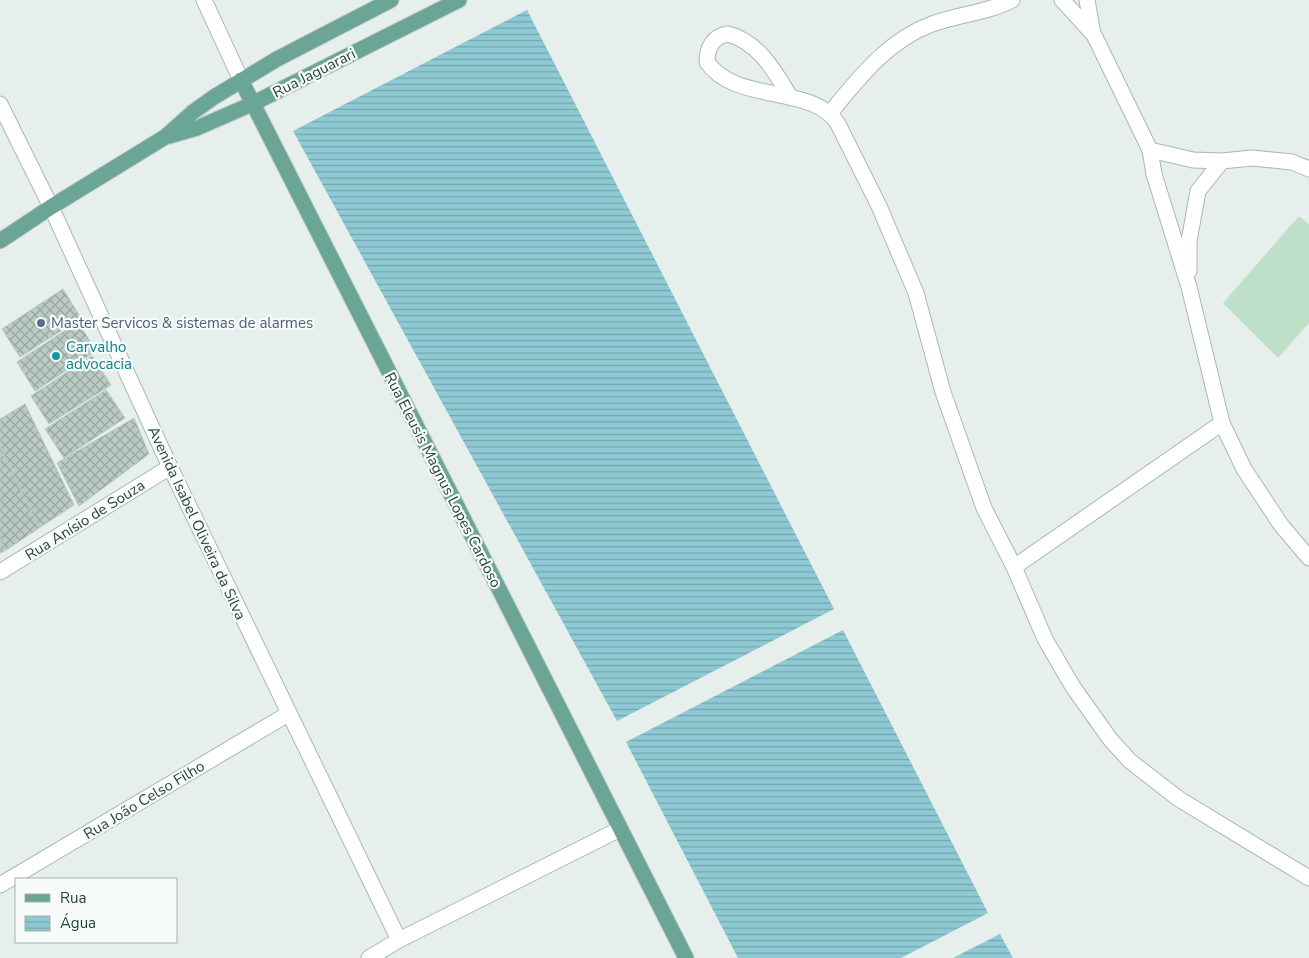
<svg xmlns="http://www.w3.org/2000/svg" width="1309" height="958" font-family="'Nunito Sans',sans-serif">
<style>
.pitch{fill:#bfe0c8}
.water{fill:url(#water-rules)}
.building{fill:url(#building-cross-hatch);stroke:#b8c9c2}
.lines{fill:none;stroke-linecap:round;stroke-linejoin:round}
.minor-casing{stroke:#a8b8b2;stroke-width:17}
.major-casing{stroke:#c2cac8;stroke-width:17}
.minor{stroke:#fff;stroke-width:15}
.major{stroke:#6aa596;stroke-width:15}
.service-dot{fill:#5c6f8a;stroke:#f7fbf9;stroke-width:2}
.culture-dot{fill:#0f9aa8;stroke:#f7fbf9;stroke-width:2}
.labels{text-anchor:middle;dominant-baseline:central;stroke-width:4.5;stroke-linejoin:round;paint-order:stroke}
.street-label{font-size:15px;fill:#24423a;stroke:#f7fbf9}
.service-label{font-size:15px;fill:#4e5e75;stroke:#f7fbf9;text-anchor:start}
.culture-label{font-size:15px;fill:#0d838f;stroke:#f7fbf9;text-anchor:start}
</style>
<defs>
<pattern id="water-rules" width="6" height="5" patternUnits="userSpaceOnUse" patternTransform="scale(1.25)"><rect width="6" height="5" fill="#8ec9d4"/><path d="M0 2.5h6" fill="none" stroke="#74a5ad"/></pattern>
<pattern id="building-cross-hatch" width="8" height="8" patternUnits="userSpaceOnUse" patternTransform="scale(1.25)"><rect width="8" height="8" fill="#bbcac4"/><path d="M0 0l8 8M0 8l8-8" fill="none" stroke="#98a6a0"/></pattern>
</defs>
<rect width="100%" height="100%" fill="#e6efeb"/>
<path class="pitch" d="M1299,216L1309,224V323L1278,358L1223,303Z"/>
<path class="water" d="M527,10L834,609L617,721L293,131Z
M843,630L988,913L901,958H738L626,742Z
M1000,934L1013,958H953Z"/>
<path class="building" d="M63,289L81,318L20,357L2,329Z
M78,322L96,351L35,391L17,362Z
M92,356L111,385L49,424L31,396Z
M106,390L125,418L64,458L45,429Z
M25,404L74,505L39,528L0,446V419Z
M134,418L149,454L79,506L57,463Z
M0,446L39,528L6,550L0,539Z
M0,539L6,550L0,553Z"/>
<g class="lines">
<defs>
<path id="minor" d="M204,0L241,80
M1062,0L1094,35L1150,150L1154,174L1189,287L1222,423L1244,469L1281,525L1309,558
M1087,0L1093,34
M791,98C775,72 759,42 728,34C713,36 707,48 707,62C735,104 814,84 838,124L879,206L916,293L943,392L984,508L1014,567L1045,639L1073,687L1110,739L1130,761L1179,799L1309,878
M0,104L51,207L170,467L399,940
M830,113C859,78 888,40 932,24C959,14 987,13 1012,0
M1150,150L1193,160L1222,161L1252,158L1292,162L1309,169
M1189,271V241L1198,191L1222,161
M1014,567L1222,423
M0,572L170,467
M0,885L288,714
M369,958L399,940L620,829"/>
<path id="major" d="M241,80L686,958
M169,136L197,128L252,104L459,0
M0,241L51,207L165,137L193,112L214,97L277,59L391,0"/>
</defs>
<use href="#minor" class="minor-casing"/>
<use href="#major" class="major-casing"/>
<use href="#minor" class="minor"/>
<use href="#major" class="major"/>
</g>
<circle class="service-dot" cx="41" cy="323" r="5"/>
<circle class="culture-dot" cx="56" cy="356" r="5"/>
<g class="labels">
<g class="street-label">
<text transform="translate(314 73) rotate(-27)">Rua Jaguarari</text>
<text transform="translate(443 480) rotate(63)">Rua Eleusis Magnus Lopes Cardoso</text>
<text transform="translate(85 520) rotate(-32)">Rua Anísio de Souza</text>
<text transform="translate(197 523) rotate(65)">Avenida Isabel Oliveira da Silva</text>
<text transform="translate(144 800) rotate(-31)">Rua João Celso Filho</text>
</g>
<g class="service-label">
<text x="51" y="323">Master Servicos &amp; sistemas de alarmes</text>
</g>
<g class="culture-label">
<text x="66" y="347">Carvalho<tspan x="66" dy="17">advocacia</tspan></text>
</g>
</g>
<rect x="15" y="878" width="162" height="65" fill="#f7fbf9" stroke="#a3b1ad"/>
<rect x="25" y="894" width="25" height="8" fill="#6aa596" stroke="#a3b1ad"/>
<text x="60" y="903" font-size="15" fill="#24423a">Rua</text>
<rect x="25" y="916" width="25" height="15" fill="url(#water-rules)" stroke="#a3b1ad"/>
<text x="60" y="928" font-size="15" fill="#24423a">Água</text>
</svg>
